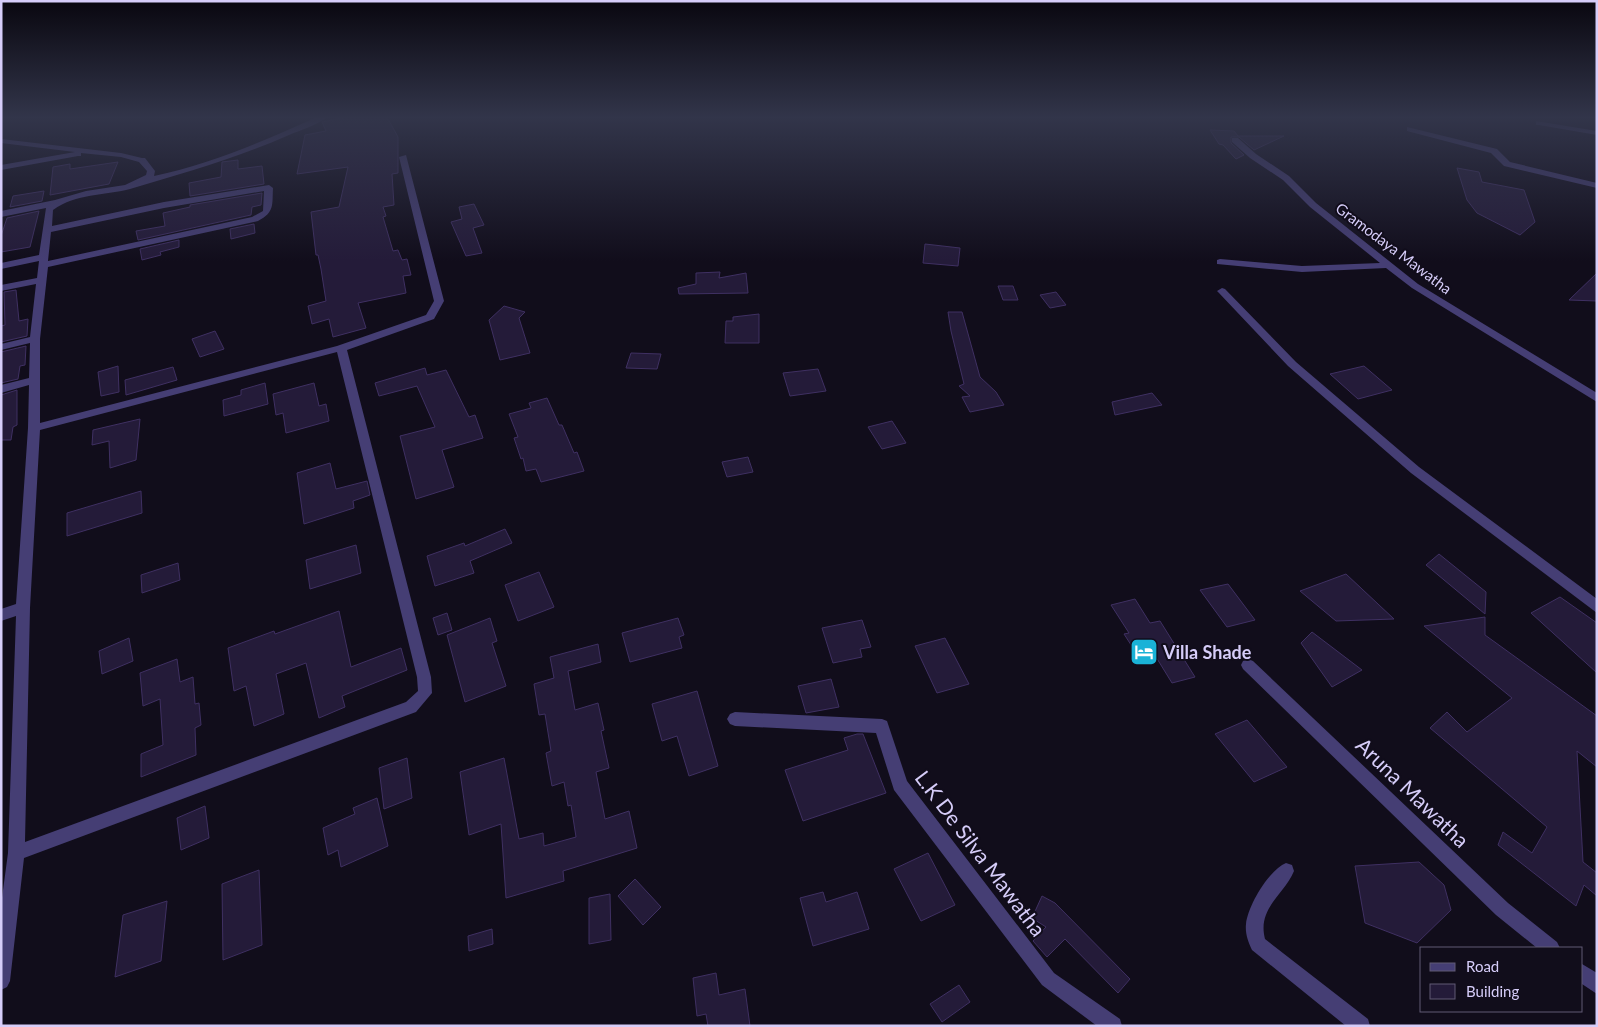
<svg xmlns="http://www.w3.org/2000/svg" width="1598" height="1027" font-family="Lato,sans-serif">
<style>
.building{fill:#241b39;stroke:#3f3062}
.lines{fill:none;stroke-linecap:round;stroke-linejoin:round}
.minor{fill:#453e74;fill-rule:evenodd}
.labels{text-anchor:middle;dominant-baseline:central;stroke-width:4;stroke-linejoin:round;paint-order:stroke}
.far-street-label{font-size:15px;fill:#d6cdf9;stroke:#110d1b}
.poi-label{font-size:18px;font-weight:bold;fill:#d6cdf9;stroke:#110d1b;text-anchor:start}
.near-street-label{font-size:21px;fill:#d6cdf9;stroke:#110d1b}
</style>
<rect width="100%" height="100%" fill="#110d1b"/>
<path class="building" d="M346,117H387L398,137V173L392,174L394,205L383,207L386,216L383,217L393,251L398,250L402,260L407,259L411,275L403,276L406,293L358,303L366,328L333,337L329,319L312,324L308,306L326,301L321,269L318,255H316L311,212L339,207L348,167L297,174L305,135L326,131L322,122Z
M1210,130L1234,131L1238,136H1284L1254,150L1239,137H1231V143L1244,155L1236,159L1223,145L1219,144Z
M238,160V169L262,166L264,184L190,196L189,183L221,177L222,162Z
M118,162L109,184L50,195L53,167L70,164V169Z
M1457,168L1479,172L1482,182L1524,190L1535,222L1520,235L1477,213L1467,200Z
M44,191L42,201L10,207L13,196Z
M262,193L261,205L252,207L251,215L138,240L136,231L165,226L163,213L190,207V205Z
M474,204L484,225L473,228L482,253L466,256L451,222L462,219L459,207Z
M39,211L30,247L1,252V236L7,218Z
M254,224L255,233L231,239L230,229Z
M179,240V247L160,252L161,255L142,260L140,249Z
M925,244L960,248L958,266L923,263Z
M720,272L719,278L746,273L748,293L679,294L678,288L696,284V273Z
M1597,273V301L1569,300Z
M998,286H1013L1018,300H1003Z
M16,290L19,321L28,319L27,336L1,342V326L5,325L4,292Z
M1056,292L1066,305L1050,308L1040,295Z
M504,306L525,312L519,318L530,353L500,360L489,320Z
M948,312H962L980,377L996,392L1004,405L970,412L962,397L970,396L959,386L964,384L951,331Z
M759,314V343H725L726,321H733V317Z
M215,331L224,349L200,357L192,339Z
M26,346L25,365L20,366L18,379L1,383V352Z
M631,353L661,354L657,369L626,368Z
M118,366L119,392L101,396L98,372Z
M1364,366L1392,390L1358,399L1330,374Z
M173,367L177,380L126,395L125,380Z
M425,368L427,375L446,370L469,417L475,415L483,438L442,450L454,487L416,499L400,436L435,427L417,386L379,396L375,383Z
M818,369L826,391L790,396L783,373Z
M265,383L268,404L224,416L223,400L241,395V390Z
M314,383L319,406L326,404L329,421L286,433L283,413L276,415L273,394Z
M17,390V425L13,427L11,440H1V395Z
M1152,393L1162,405L1115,415L1112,402Z
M547,398L559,425H562L574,453L577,452L584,471L541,482L536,469L526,471L523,458L521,459L514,438L518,437L509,414L531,408L529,403Z
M140,419L136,460L110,468L109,441L92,445L93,430Z
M892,421L906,443L882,449L868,427Z
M748,457L753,472L727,477L722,462Z
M330,463L336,489L367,481L370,495L353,501L354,508L304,524L297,473Z
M141,491L142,513L67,536V513Z
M505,529L512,543L470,561L474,573L435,586L427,556L464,543L465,546Z
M356,545L361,573L310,589L306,560Z
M1439,554L1486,592L1485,614L1426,565Z
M178,563L180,580L142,593L141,575Z
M539,572L554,607L518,621L505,585Z
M1346,574L1394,619L1336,621L1300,591Z
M1228,584L1255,620L1227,627L1200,590Z
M1560,597L1597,623V673L1531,613Z
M1135,599L1150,623L1160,621L1195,677L1172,683L1148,644L1133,648L1124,634L1129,633L1111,605Z
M339,611L351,667L401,648L407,670L342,696L345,707L319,718L306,663L276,674L284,714L254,726L246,686L234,691L228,648L274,631L275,634Z
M447,613L452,630L438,635L433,618Z
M1485,617V635L1597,716V767L1577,751L1583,862L1597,873V896L1584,885L1576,906L1498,845L1503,832L1532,853L1547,827L1430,728L1447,712L1467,732L1512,698L1424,626Z
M490,618L497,641L492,643L506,686L465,702L447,635Z
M678,618L684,635L679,637L682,648L630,662L622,633Z
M862,620L871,647L860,649L862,657L833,663L822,628Z
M1312,632L1362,670L1332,687L1301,643Z
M129,638L133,661L102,674L99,651Z
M945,638L969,684L937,693L915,646Z
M598,644L601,662L568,671L575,710L598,703L604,730L601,731L609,768L596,772L605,819L629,811L637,848L563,871L564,881L506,898L501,824L469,835L460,772L504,758L519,839L543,833L544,846L576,837L571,805L568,806L564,782L552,786L546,753L551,751L545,714L539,715L534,684L554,678L550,657Z
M177,659L180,682L193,677L195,704L199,703L201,725L195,728L196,755L141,777V754L163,745L160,699L143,706L140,673Z
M831,679L839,707L806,713L798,686Z
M697,691L718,766L689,776L677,736L662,741L652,704Z
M1247,720L1287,767L1254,782L1215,734Z
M857,734H863L886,793L803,821L785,770L848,750L844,738Z
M407,758L412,798L384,809L379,768Z
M377,798L388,846L341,867L338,850L328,855L323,828L355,814L353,808Z
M205,806L209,838L181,850L177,818Z
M928,853L955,905L921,921L894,869Z
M1419,862L1444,885L1451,910L1417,943L1365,923L1355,866Z
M259,870L262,945L223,960L222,884Z
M635,879L661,907L643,925L618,896Z
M823,892L826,902L857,892L869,929L813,946L800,898Z
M610,894L611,940L589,944V898Z
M1042,896L1055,903L1130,979L1118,993L1065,939L1047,957L1033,941L1046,927L1032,918Z
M167,901L161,961L115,977L123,915Z
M492,929L493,944L469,951L468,936Z
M716,973L719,995L745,989L750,1026H708L706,1014L697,1016L693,978Z
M959,985L970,1002L942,1022L930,1004Z"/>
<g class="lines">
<path class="minor" d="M317,117H327C317,125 301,130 289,135C237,158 184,173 130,189C103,196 77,193 53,210L52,226L164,202L269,185L273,188C272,205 275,212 258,221L48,267L40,339V423L337,346L426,315L434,301L399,157L406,155L444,301L434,319L347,350L431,677L432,693L416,712L24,858L10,981L7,987L1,990V905L8,853L16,616L1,621V609L16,604L28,428L29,385L1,393V385L29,378L30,343L1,350V344L30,337L36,284L1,291V285L37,278L39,261L1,269V263L39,255L46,208L1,217V211L55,200L86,191L125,185L146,175L147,171L139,162L121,157L81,153V156H78L1,170V165L75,152L1,143V139L121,153L142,158H145L155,171L154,176C211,164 264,141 317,117ZM264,191L263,211L252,217L48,261L51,232L164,208ZM337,352L417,677L418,691L406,702L25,842L30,608L40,430Z
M1536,121L1597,131V135L1539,125H1536Z
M1407,127L1497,149L1510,162L1597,183V188L1504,166L1491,153L1407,131Z
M1232,138H1238L1256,154L1289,176L1316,203L1418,284L1597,393V402L1412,288L1386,268L1302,272L1217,264V260L1220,259L1302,266L1380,263L1310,207L1283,180L1250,158L1232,142Z
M1222,288L1225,289L1296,362L1419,467L1597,599V613L1411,473L1288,366L1219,293L1217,291Z
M1248,659L1253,661L1508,903L1557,942L1560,948H1537L1496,915L1243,669L1241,665L1243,661Z
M735,712L882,719L887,721L907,781L1054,973L1120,1019L1122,1026H1097L1042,985L894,790L876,733L735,726L730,724L727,719L730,714Z
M1286,863L1292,865L1294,871C1284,895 1257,908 1265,939L1368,1019L1370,1026H1346L1252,950C1248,942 1245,933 1246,924C1248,905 1269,870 1286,863Z
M1582,964L1597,973V994L1582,984Z"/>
</g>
<linearGradient id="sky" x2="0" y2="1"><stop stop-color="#09070f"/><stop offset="0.45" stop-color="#32354a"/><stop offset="1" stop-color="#32354a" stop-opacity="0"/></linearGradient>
<rect width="1598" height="261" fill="url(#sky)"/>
<defs>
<symbol id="hotel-square" viewBox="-11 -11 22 22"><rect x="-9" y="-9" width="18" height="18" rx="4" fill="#1ab2d7" stroke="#110d1b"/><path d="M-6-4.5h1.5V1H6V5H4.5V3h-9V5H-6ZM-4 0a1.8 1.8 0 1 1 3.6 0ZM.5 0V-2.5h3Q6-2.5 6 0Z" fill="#fff"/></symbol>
</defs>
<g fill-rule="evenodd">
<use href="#hotel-square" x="1128" y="636" width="32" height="32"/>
</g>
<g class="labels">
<g class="far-street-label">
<text transform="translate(1394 248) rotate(37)">Gramodaya Mawatha</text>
</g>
<g class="poi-label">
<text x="1163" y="652">Villa Shade</text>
</g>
<g class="near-street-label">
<text transform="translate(1413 792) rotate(44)">Aruna Mawatha</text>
<text transform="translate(981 853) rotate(53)">L.K De Silva Mawatha</text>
</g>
</g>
<rect width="1598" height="1027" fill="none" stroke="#d6cdf9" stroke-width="5"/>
<rect x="1420" y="947" width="162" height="65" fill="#110d1b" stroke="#605a74"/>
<rect x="1430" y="963" width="25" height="8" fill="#453e74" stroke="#605a74"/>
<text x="1466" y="972" font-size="15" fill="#d6cdf9">Road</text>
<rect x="1430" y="984" width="25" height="15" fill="#241b39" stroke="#605a74"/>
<text x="1466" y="997" font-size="15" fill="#d6cdf9">Building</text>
</svg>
